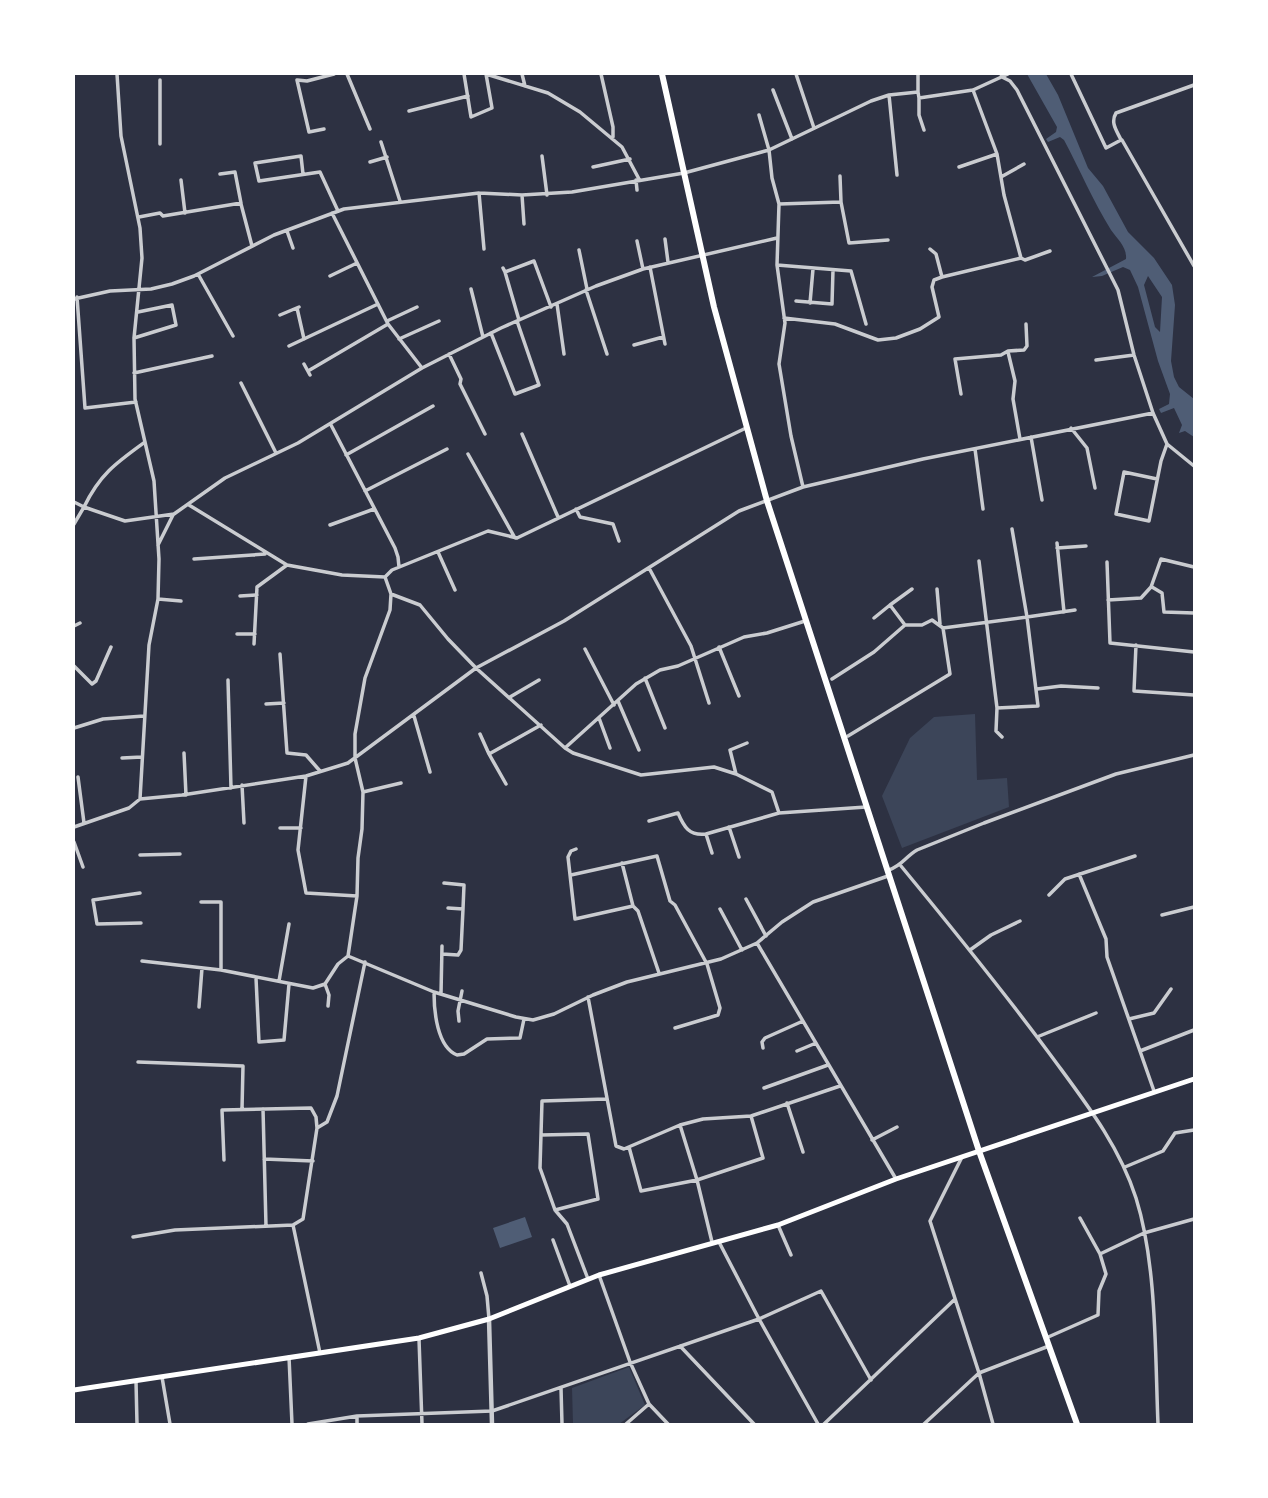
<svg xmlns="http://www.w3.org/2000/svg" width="1268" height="1498" font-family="Roboto,sans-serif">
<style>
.green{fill:#3c4559}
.water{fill:#4f5d75;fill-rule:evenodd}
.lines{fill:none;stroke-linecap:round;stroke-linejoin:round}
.minor{stroke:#caccd0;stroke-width:3.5}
.tertiary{stroke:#caccd0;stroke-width:4.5}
.secondary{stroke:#fff;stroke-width:5}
.primary{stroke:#fff;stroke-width:6}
</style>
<rect width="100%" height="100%" fill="#2d3142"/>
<path class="green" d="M975,714L977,780L1007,778L1009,807L902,848L882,796L910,738L934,717Z
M629,1367L645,1405L619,1424H573L572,1388Z"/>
<path class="water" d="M1027,74H1046L1058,95L1088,168L1103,186L1128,232L1154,258L1172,285L1175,305L1171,361L1174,377L1179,387L1194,399V437L1185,431L1179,433L1182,425L1174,408L1161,413L1159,409L1169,404L1170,394L1158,361L1138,287L1130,270L1123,267L1102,276L1092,277L1126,259C1127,247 1118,240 1111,230C1093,201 1080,170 1064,140L1060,137L1048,142L1046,139L1056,132L1057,127ZM1148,276L1162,297L1160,332L1155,327L1144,285Z
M525,1217L532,1237L500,1248L493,1228Z"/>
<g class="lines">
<path class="minor" d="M117,74L121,136L140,228L142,258L134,338L135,399L154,481L159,559L158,599L149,645L140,799
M347,74L370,129
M464,74L471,117L492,108L486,74
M486,74L548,93L580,112L622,147L639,179
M522,74L525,86
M601,74L613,127V137
M796,74L814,128
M918,74V92
M1001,74L1002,77L1010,81L1017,90L1118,290L1134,355L1153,413L1167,444L1194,466
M1071,74L1106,148L1121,140C1117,131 1110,123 1116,113L1194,85
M160,80V144
M773,90L792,139
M889,95L897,175
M919,98V115L924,130
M409,111L468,96
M759,115L769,150L772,178L779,204L777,265L785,323L779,364L791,436L803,487
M324,129L309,132L297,80L307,81L334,74
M1122,140L1194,266
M381,142L400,201
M542,156L547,195
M370,162L387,157
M593,167L630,159
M959,167L997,154
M303,174L301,156L255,163L259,181L320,172L338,211
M840,176L841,202
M1001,177L1024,164
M181,180L185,213
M636,180L637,190
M479,193L484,249
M522,195L524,224
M241,204L252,246
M779,204L841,202L849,243L888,240
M332,213L388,324L422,368
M139,217L160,213L163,216L241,203L235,172L220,174
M287,231L293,248
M665,239L668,262
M637,241L643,269
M930,249L936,254L942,277L1021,258L1004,195L997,154L973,90
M579,250L587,289
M1021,258L1025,260L1050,251
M777,265L851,271L866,324
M650,267L665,344
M503,268L505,272L534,261L551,307
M505,272L519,320
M198,274L233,336
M330,276L357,263
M471,289L483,337
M586,290L607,354
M77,297L85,408L136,402
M74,299L110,291L151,289L172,284L194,276L274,235L344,209L479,193L522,195L572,192L684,173L769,150L871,101L889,95L918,92L919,98L973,90L1008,74
M796,301L832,304L833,270
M810,303L813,269
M557,304L564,354
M297,308L304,339
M280,315L299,307
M784,318L835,324L878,340L896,338L920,329L939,317L932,287L934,280L942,277
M387,321L417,307
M491,333L515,394L539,385L517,321
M134,338L176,325L172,305L138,312
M399,339L439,321
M634,345L663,337
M289,346L378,304
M1008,352L1015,381L1013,399L1020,439
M449,354L461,379L460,384L485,434
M1096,360L1134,355
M304,364L310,375
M308,371L388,324
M134,373L212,356
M241,383L276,453
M961,394L955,359L1001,355L1008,351L1024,350L1027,346L1026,324
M331,425L395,548L398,557L399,567
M1071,428L1087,448L1095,488
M522,434L558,517
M1031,437L1042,500
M975,449L983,509
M468,454L515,538
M346,455L433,406
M1157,479L1124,472L1116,514L1149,521L1161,461L1167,444
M365,491L447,449
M74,502L84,507C100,474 116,463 145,442
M189,505L287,565L342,575L385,577L392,570L488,531L517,538L746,428
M576,509L580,517L613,524L619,541
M74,524L84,507L125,521L174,514L225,478L298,443L422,368L501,328L596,286L643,269L777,238
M330,525L374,509
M1057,543L1064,612
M158,545L173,515
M1057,548L1086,546
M438,552L455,590
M194,559L265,554
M979,561L997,708L1038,706L1027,617L1075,610
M1107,562L1110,643L1194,652
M649,568L691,646L709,703
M1152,587L1162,593L1164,612L1194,613
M937,589L940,624
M391,594L420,605L448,639L476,668L565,748L573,753L641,775L714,767L736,774L772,792L779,813
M240,596L257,595
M158,599L181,601
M1108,600L1141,598L1151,587L1161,559L1194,567
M890,605L912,589
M874,618L890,605L905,625
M74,626L80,623
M237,634H255
M254,644L257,587L287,565
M1136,645L1134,691L1194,695
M719,647L739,696
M585,649L614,705
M280,654L287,753L306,755L320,771
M74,666L92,684L96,681L111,647
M645,678L665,728
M832,679L874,652L905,625H922L932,620L943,628
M228,680L231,788
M1037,689L1061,686L1098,688
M510,697L539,680
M618,701L639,750
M266,704L284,703
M997,708L996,731L1002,737
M414,716L430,772
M599,718L610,748
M74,728L103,719L144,716
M480,734L489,754
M848,736L950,674L943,628L1027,617L1012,529
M565,748L636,684L660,670L678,666L744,637L767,633L805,621
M184,753L186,795
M122,758L142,757
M736,774L730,750L747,743
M306,776L298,850L306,893L357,896
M78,777L84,823
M506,784L489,754L541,725
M242,785L244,823
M363,792L401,783
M649,821L678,813C684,827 689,836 706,834L712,853
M74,827L129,808L140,799L182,795L306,776L348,763L476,668L564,621L739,511L803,487L837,479L923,459L1153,413
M729,827L739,857
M280,828H301
M706,834L779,813L866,807
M74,842L83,867
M576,849L571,851L568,857L575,919L633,906L638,911L659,973
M140,855L180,854
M622,863L633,906
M901,866C953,929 1004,992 1052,1057C1085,1102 1119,1145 1136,1198C1157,1265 1155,1354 1158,1424
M889,870C903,865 905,857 917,850L984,823L1116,774L1194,755
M1079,874L1106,939L1107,957L1154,1091
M571,875L657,856L670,901L675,905L707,964L720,1008L718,1015L675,1028
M444,883L464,885L463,909
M140,893L93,900L97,924L141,923
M1049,895L1065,879L1135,856
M746,899L766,936
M201,902H221V970
M720,909L742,950
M1162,915L1194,907
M757,943L896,1179
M970,950L991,935L1020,921
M442,954L458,955L461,950L463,909L448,908
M348,956L434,992L516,1017L533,1020L554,1014L593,995L627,982L721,959L757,943L782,922L813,902L888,876
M142,961L221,970L313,988L325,984L338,964L348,956L357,896L358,858L362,829L363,792L355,758V734L365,678L390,610L391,594L385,577
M256,978L259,1042L284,1040L289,984
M279,981L289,924
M325,984L329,995L328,1006
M434,992C434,1011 437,1047 457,1055L464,1054L487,1039L520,1038L524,1019
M441,994L442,946
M588,997L616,1146L624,1149L680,1125L697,1180L712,1242
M199,1007L202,968
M1129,1019L1154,1013L1171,989
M459,1021L458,1011L462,991
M1037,1037L1096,1013
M763,1048L762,1042L765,1038L803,1021
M797,1051L816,1043
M1140,1051L1194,1030
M138,1062L243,1066L242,1109
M764,1088L828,1065
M787,1103L803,1152
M263,1109L266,1226
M680,1125L703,1119L751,1116L840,1086
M541,1135L588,1134L598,1199L555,1210
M872,1140L897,1127
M629,1147L641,1191L697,1180L763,1158L751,1116
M962,1157L930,1221L979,1373L993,1424
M264,1159L313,1161
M224,1160L222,1110L311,1108L316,1117L317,1128
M1125,1167L1163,1151L1175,1133L1194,1130
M293,1225L320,1353
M778,1225L791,1255
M133,1237L175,1230L293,1225L303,1219L317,1128L327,1122L337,1096L365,962
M553,1240L570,1286
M719,1242L759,1319L818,1424
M1100,1254L1144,1233L1194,1219
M481,1273L487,1296L489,1319
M599,1275L630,1362L649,1404L668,1424
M588,1279L567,1224L555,1210L540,1168L542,1101L606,1099
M1046,1338L1098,1315L1099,1291L1106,1274L1100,1254L1080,1218
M419,1339L422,1424
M680,1346L754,1424
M289,1357L292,1424
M162,1377L170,1424
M136,1381L137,1424
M561,1388L562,1424
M357,1416V1424
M308,1424L357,1416L492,1411L759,1319L821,1291L871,1380
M626,1424L649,1404
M824,1424L954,1300
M924,1424L979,1373L1049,1346"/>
<path class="tertiary" d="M489,1319L492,1424"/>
<path class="secondary" d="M74,1390L419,1338L489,1319L599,1275L778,1225L896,1179L1194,1079"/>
<path class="primary" d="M662,74L714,307L767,501L979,1151L1077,1424"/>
</g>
<rect width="1268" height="1498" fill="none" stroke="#ffffff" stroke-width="150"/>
</svg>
